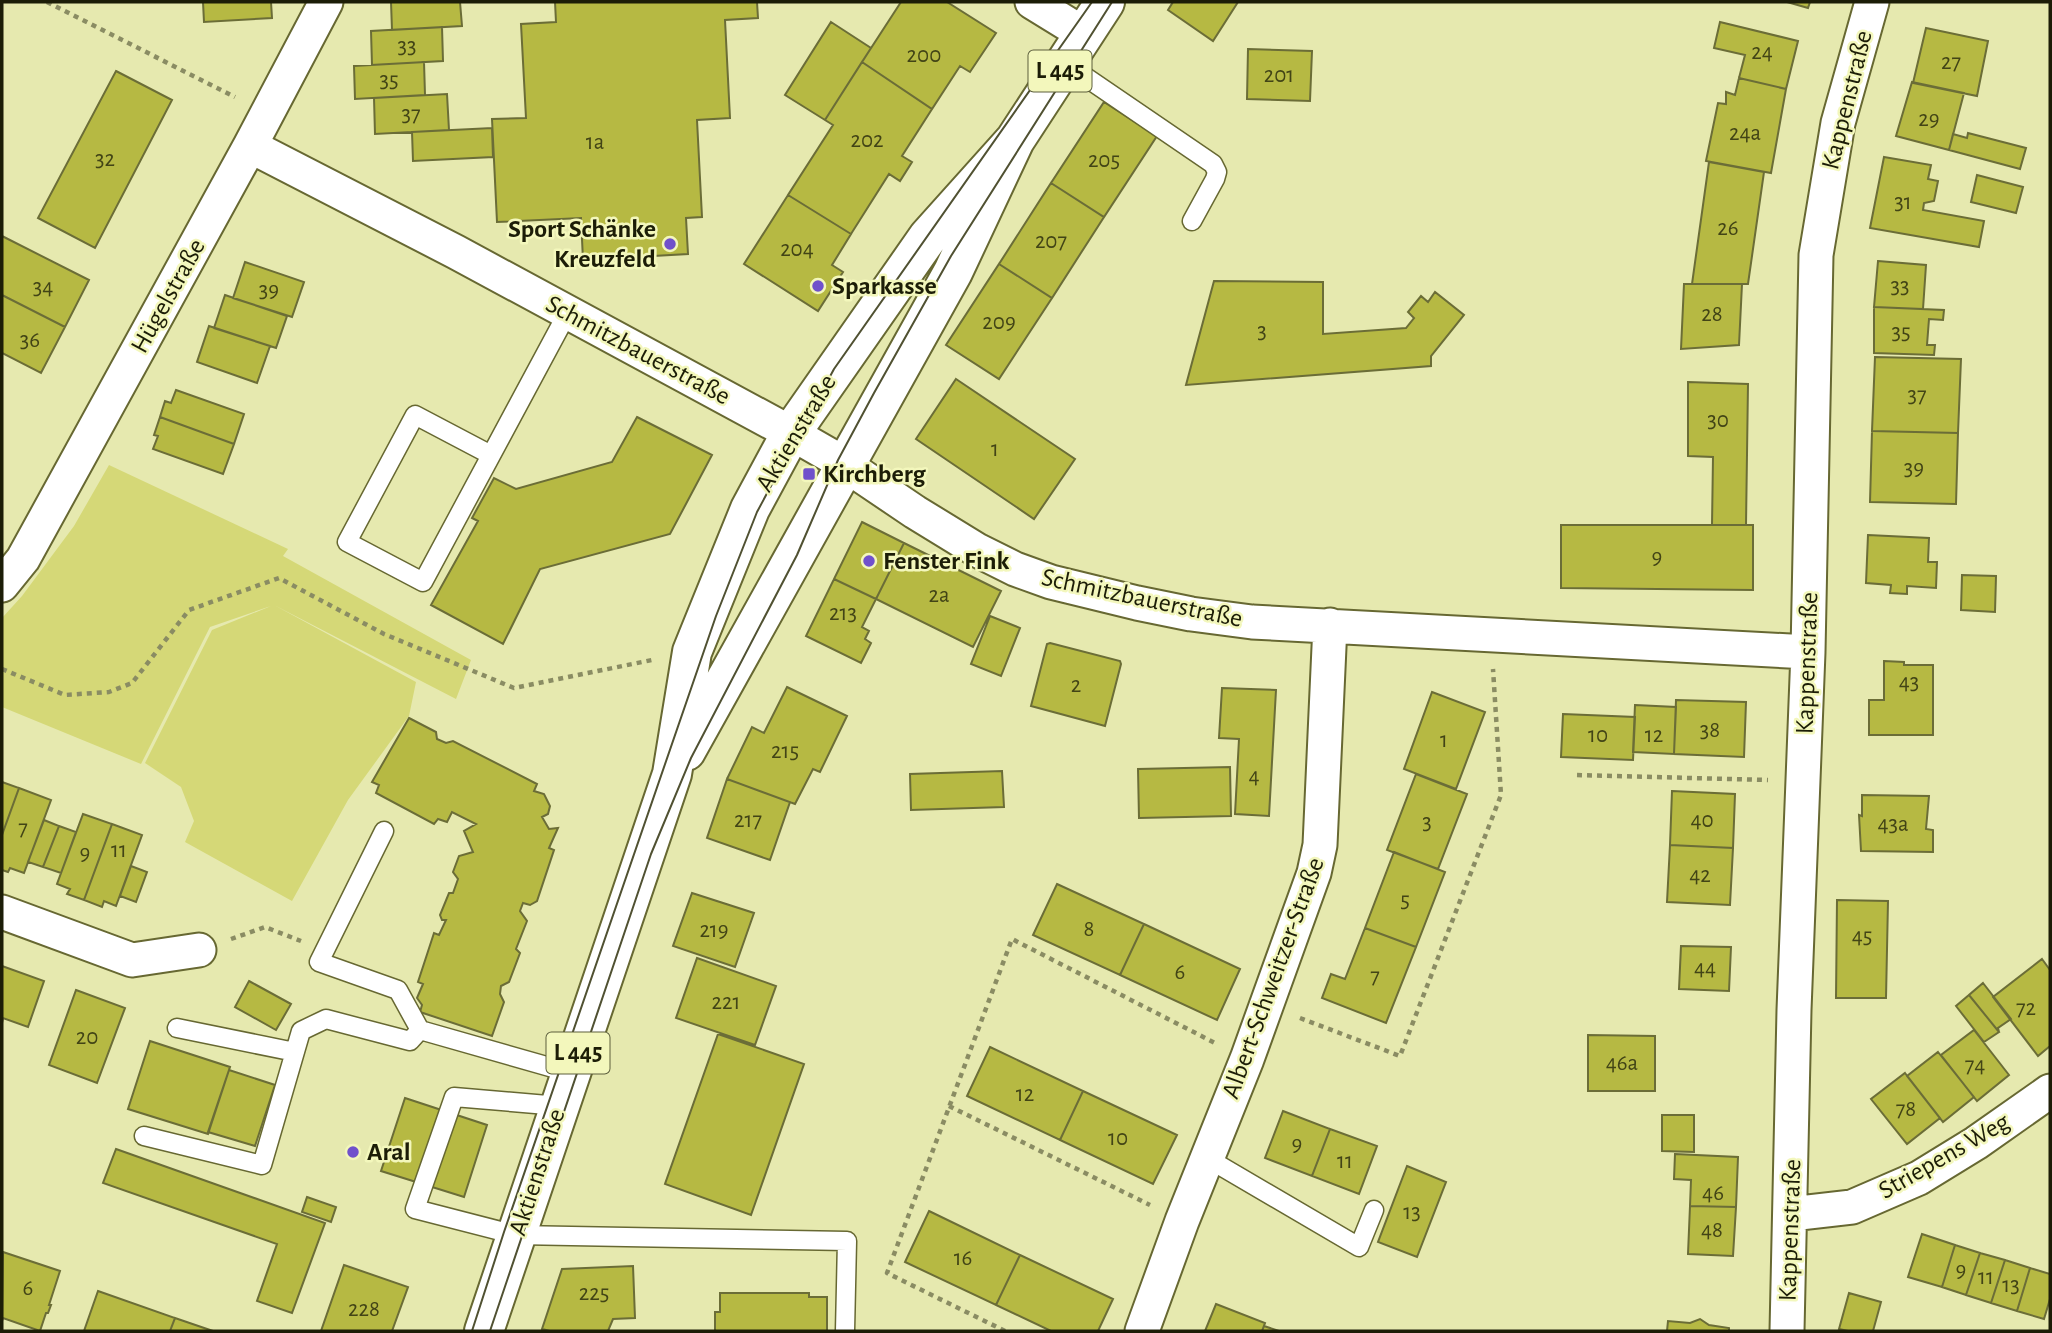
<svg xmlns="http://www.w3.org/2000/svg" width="2052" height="1333" font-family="'Alegreya Sans',sans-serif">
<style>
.green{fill:#d5d877}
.building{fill:#b6b943;stroke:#6b6d37;stroke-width:2}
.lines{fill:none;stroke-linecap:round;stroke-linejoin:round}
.service-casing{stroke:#676832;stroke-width:21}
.minor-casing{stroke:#676832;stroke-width:37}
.primary-casing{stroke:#676832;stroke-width:42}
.path{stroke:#8a8c63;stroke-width:4.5;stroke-dasharray:5 5;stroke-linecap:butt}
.service{stroke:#fff;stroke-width:18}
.minor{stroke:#fff;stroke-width:33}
.primary{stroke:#fff;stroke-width:38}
.tram{stroke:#505132;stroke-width:2}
.poi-dot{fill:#7051cb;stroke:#f3f7bc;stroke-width:2.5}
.labels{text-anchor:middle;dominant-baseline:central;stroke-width:5;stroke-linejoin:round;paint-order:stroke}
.number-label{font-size:23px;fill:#424416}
.shield{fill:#f3f7bc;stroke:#5c5e3d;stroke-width:2}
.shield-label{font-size:24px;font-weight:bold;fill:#1c1d07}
.street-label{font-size:26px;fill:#1c1d07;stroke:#f3f7bc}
.poi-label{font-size:26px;font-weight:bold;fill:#1c1d07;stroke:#f3f7bc;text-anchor:start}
</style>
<rect width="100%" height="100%" fill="#e6e9af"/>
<path class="green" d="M109,465L288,549L283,556L471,660L456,699L274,605L416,682L409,716L348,800L292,901L185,842L194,821L181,787L145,763L212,630L271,606L210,627L141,764L2,707V618L22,596L74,526Z"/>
<path class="building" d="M203,2H271L272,18L204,22Z
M391,2H460L462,26L392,30Z
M555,2H757L758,18L725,20L730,118L697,120L702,217L686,218L688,254L583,260L581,218L497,222L492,119L526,118L521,24L556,22Z
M901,2H947L996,33L970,72L960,66L932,109L862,62Z
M1173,2H1238L1213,41L1168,10Z
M1787,2H1810L1808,8Z
M831,22L871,48L825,120L785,95Z
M1720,22L1798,41L1786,89L1739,78L1745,55L1714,48Z
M442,27L443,61L372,65L371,31Z
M1926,28L1988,41L1977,96L1913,83Z
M1248,49L1312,51L1310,101L1247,99Z
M424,62L425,95L355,99L354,66Z
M862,62L932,109L902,156L912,162L900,181L889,174L851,234L788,195L833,125L825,120Z
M116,71L172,100L95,248L38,218Z
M1739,78L1786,89L1771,173L1706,161L1718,103L1726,104V92L1735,95Z
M1912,82L1964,93L1949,150L1896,136Z
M447,94L449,130L375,134L374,98Z
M1104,102L1157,136L1104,217L1051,183Z
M492,128L493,157L413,161L412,132Z
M1968,133L2026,148L2020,169L1949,150L1953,134L1967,138Z
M1884,157L1931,165L1928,179L1938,181L1934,201L1924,203L1923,210L1984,221L1979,247L1870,228Z
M1709,162L1764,172L1748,284H1692Z
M1977,175L2023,187L2016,213L1971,202Z
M1051,183L1104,217L1052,298L999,264Z
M788,195L851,234L832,265L843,272L818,311L744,264Z
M2,236L89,280L65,327L2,295Z
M1878,261L1926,265L1923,309L1874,307Z
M245,262L304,282L292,317L233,298Z
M999,264L1052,298L999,379L946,345Z
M1214,281L1323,282V334L1406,328L1414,318L1408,312L1421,296L1428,302L1435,292L1464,315L1431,356V366L1186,385Z
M1684,284H1742L1739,345L1681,349Z
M2,295L65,327L41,373L2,353Z
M225,295L287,316L276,348L214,328Z
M1874,307L1944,310L1943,320L1929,319L1927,345H1935L1934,355L1874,353Z
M209,326L270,346L257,383L197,362Z
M1875,357L1961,359L1958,433L1872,431Z
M956,379L1075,459L1034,519L916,439Z
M1688,382L1748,384L1746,525H1712L1713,457L1688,456Z
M176,390L244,414L234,444L160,417L165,401L171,403Z
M160,417L234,444L223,474L153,449L158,436L154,435Z
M637,417L712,455L670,534L540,569L503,644L431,605L478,521L472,518L494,478L516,489L612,462Z
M1872,431L1958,433L1956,504L1870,502Z
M862,522L904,543L876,599L834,579Z
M1561,525H1753V590L1561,588Z
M1868,535L1929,538L1928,562H1937L1936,588L1907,586V594L1890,593L1891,585L1866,583Z
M904,543L1001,591L973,647L876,599Z
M1962,575L1996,576L1995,612L1961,610Z
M834,579L876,599L862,627L869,631L865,639L871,643L861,663L806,636Z
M990,616L1020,628L1001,676L971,664Z
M1050,643L1120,661L1121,664L1105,726L1031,706L1047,644Z
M1884,661L1904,662V665H1933V735H1869V700H1884Z
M787,687L847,716L820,772L813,769L795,804L727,779L752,727L764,733Z
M1222,688L1276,690L1269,816L1235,814L1239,739L1219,738Z
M1432,692L1485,712L1456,789L1404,769Z
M1676,700L1746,702L1744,757L1674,754Z
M1635,705L1676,707L1674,754L1633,752Z
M1563,714L1635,717L1633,760L1561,757Z
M409,718L436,732L437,739L446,743L453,741L537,784L534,791L544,794L550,806L548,814L542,817L549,829L558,828L549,848L554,850L537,901L530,905L523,903L520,911L527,921L516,949L520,953L509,982L501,986L500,994L504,1002L492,1036L420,1012L422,1005L417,998L423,984L418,982L434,933L439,935L446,920H442L440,915L449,893H453L458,879L453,872L459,856L473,852L464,831L476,824L452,812L447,822L438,819L434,824L376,793L379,785L372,782Z
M1230,767L1231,816L1139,818L1138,769Z
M1002,771L1004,807L911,810L910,774Z
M1416,774L1467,794L1438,869L1387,850Z
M727,779L790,802L770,860L707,838Z
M2,782L19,788L2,835Z
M19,788L51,800L24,873L10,868L8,872L2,870V835Z
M1672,791L1735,794L1733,848L1670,845Z
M1862,795L1929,796L1926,829L1933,830V852L1861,851L1859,815L1862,816Z
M83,814L112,824L84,900L67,894L70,889L57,884Z
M44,820L59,826L43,867L28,862Z
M112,824L142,835L116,906L104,901L102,907L84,900Z
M59,826L76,832L61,873L43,867Z
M1670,845L1733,848L1730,905L1667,902Z
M1394,852L1445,872L1416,947L1365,928Z
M131,866L147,872L136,902L120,896Z
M1057,884L1144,924L1120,975L1033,935Z
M692,893L754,913L735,967L673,946Z
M1837,900L1888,901L1886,998H1836Z
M1144,924L1240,969L1217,1020L1120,975Z
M1365,928L1416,947L1386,1023L1322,998L1331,974L1345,979Z
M1681,946L1731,947L1729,991L1679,989Z
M697,958L776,986L755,1045L676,1018Z
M2042,959L2050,970V1046L2038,1056L1993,997Z
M2,966L44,981L28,1027L3,1018L2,1023Z
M249,981L291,1004L276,1030L235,1007Z
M1983,983L2011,1019L1998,1028L1999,1032L1969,995Z
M76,990L125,1008L97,1083L49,1065Z
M1969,995L1999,1032L1984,1042L1956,1006Z
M1974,1030L2009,1075L1977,1101L1941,1055Z
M718,1034L804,1064L751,1215L665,1184Z
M1588,1035L1655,1036V1091H1588Z
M150,1041L230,1067L208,1134L128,1109Z
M990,1047L1083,1091L1060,1140L967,1096Z
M1938,1052L1974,1097L1943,1122L1907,1076Z
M229,1070L275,1085L255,1146L208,1132Z
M1905,1073L1940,1118L1907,1144L1871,1099Z
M1083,1091L1177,1135L1153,1184L1060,1140Z
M405,1098L487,1125L464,1197L381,1171Z
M1283,1111L1330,1129L1312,1176L1265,1158Z
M1662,1115H1694V1152L1662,1151Z
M1330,1129L1377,1146L1359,1194L1312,1176Z
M116,1149L325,1223L292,1313L257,1301L277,1244L103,1183Z
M1675,1154L1738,1157L1736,1207L1690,1206L1691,1180L1674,1179Z
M1407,1166L1446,1182L1417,1257L1378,1242Z
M307,1197L336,1207L331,1222L302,1212Z
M1690,1206L1736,1207L1733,1256L1688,1254Z
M929,1211L1020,1255L996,1305L905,1262Z
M1922,1234L1955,1245L1942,1287L1908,1277Z
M1955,1245L1980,1253L1966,1295L1942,1287Z
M3,1252L60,1271L49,1305H51L48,1313H46L40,1331L3,1318L2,1321Z
M1980,1253L2005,1260L1991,1303L1966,1295Z
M1020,1255L1113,1299L1098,1331H1051L996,1305Z
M2005,1260L2030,1268L2017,1311L1991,1303Z
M344,1265L408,1287L392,1331H321Z
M633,1266L635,1318L613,1319L608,1331H550L542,1329L562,1269Z
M2030,1268L2050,1274V1299L2044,1319L2017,1311Z
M98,1291L175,1318L170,1331H84Z
M720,1293H809V1297H827V1331H715V1312H720Z
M1849,1293L1881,1302L1873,1331H1848L1839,1329Z
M1216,1304L1265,1323L1262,1331H1205Z
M175,1318L213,1331H170Z
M1700,1319L1709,1325L1729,1328V1331H1667L1668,1321L1690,1323Z
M1264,1326L1279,1331H1262Z"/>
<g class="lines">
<defs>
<path id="service" d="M1065,63L1213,164L1217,172L1215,179L1192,221
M491,455L415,415L347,542L423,582L568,312
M384,831L319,962L398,990L420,1030L571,1073
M177,1028L295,1052
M559,1106L454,1097L415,1209L516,1235L847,1241L845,1331
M144,1136L262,1165L301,1031L326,1019L410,1041L420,1030
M1207,1158L1359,1247L1374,1210"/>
<path id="minor" d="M1032,2L1084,34
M250,146L456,252L791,433L838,460L915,512L977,550L1015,569L1051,582L1137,603L1191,614L1252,622L1808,652
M2,585L23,559L250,146L326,2
M2,912L132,960L199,950
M1791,1214L1852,1207L1919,1178L1976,1143L2050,1091
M1142,1331L1182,1221L1247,1059L1314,873L1320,845L1330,625
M1787,1331L1794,1010L1808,652L1816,255L1838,123L1872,2"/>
<path id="primary" d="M686,751L953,272L1015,140L1105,2
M484,1331L672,774L692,652L750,509L791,433L928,237L1015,140"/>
</defs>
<use href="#service" class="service-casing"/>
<use href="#minor" class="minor-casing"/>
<use href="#primary" class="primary-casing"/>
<path class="path" d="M47,2L235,97
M2,669L65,695L109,692L132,683L189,610L279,578L384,634L514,688L652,660
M1577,775L1768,780
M231,939L265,927L301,941
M1300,1018L1400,1056L1501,795L1493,669
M949,1106L1150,1205
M1005,1331L887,1273L1012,939L1215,1043"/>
<use href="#service" class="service"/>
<use href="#minor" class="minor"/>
<use href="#primary" class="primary"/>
<path class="tram" d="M472,1331L504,1232L716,616L757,512L834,369L1092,2
M490,1331L651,854L691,758L797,555L838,460L874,393L951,256L1112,2"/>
</g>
<g class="poi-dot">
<circle cx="670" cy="244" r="7"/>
<circle cx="818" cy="286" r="7"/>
<rect x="802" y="467" width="14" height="14" rx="3.5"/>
<circle cx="869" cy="561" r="7"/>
<circle cx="353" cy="1152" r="7"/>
</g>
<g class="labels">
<g class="number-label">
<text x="407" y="46">33</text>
<text x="1762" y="52">24</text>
<text x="924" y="55">200</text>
<text x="1951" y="62">27</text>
<text x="1279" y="75">201</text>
<text x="389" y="80">35</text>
<text x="411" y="114">37</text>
<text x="1929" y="119">29</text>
<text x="1745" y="133">24a</text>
<text x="867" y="140">202</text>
<text x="595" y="142">1a</text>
<text x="105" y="159">32</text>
<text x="1104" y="160">205</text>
<text x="1903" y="202">31</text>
<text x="1728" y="228">26</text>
<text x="1051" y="241">207</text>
<text x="797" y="249">204</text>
<text x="1900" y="286">33</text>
<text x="43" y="287">34</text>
<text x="269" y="290">39</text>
<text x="1712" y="314">28</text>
<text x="999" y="322">209</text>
<text x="1262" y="331">3</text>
<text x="1901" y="332">35</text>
<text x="30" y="340">36</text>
<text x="1917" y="395">37</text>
<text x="1718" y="420">30</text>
<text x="995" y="449">1</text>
<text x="1914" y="468">39</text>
<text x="1657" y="557">9</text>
<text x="939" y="595">2a</text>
<text x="843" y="613">213</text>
<text x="1909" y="682">43</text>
<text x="1076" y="685">2</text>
<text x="1710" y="730">38</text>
<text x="1598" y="735">10</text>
<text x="1654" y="735">12</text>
<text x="1444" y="740">1</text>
<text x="785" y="751">215</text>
<text x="1254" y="776">4</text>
<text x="748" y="820">217</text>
<text x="1702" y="820">40</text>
<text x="1427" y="822">3</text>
<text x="1893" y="824">43a</text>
<text x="23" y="828">7</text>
<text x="119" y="850">11</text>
<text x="85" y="853">9</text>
<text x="1700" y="875">42</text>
<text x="1405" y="900">5</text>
<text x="1089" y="929">8</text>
<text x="714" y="930">219</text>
<text x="1862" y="936">45</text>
<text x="1705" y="968">44</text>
<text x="1180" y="972">6</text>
<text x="1375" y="976">7</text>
<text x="726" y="1002">221</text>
<text x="2026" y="1008">72</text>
<text x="87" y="1037">20</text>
<text x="1622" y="1063">46a</text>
<text x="1975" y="1065">74</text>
<text x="1025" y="1094">12</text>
<text x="1906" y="1109">78</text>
<text x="1118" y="1138">10</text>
<text x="1297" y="1144">9</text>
<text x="1345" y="1161">11</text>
<text x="1713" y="1193">46</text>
<text x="1412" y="1212">13</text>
<text x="1712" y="1230">48</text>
<text x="963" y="1258">16</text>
<text x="1961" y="1270">9</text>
<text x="1986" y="1277">11</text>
<text x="2011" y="1285">13</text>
<text x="28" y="1288">6</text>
<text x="594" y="1293">225</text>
<text x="364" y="1309">228</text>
</g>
<g class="shield">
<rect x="1028.5" y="50.5" width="63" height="41" rx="5"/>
<rect x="546.5" y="1032.5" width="63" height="41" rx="5"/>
</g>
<g class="shield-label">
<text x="1060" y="71">L 445</text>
<text x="578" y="1053">L 445</text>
</g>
<g class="street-label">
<text transform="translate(1847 100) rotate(-76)">Kappenstraße</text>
<text transform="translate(168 296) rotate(-61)">Hügelstraße</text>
<text transform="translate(638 350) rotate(28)">Schmitzbauerstraße</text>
<text transform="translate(796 433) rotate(-59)">Aktienstraße</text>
<text transform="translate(1142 598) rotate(12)">Schmitzbauerstraße</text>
<text transform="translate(1807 663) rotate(-88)">Kappenstraße</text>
<text transform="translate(1273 978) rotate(-70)">Albert-Schweitzer-Straße</text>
<text transform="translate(1944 1156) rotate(-30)">Striepens Weg</text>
<text transform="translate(537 1172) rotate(-72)">Aktienstraße</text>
<text transform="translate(1790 1230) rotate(-88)">Kappenstraße</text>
</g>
<g class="poi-label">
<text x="656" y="229" text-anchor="end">Sport Schänke<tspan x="656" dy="30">Kreuzfeld</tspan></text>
<text x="832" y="286">Sparkasse</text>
<text x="823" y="474">Kirchberg</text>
<text x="883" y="561">Fenster Fink</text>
<text x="367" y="1152">Aral</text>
</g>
</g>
<rect width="2052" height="1333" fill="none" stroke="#1c1d07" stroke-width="7"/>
</svg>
